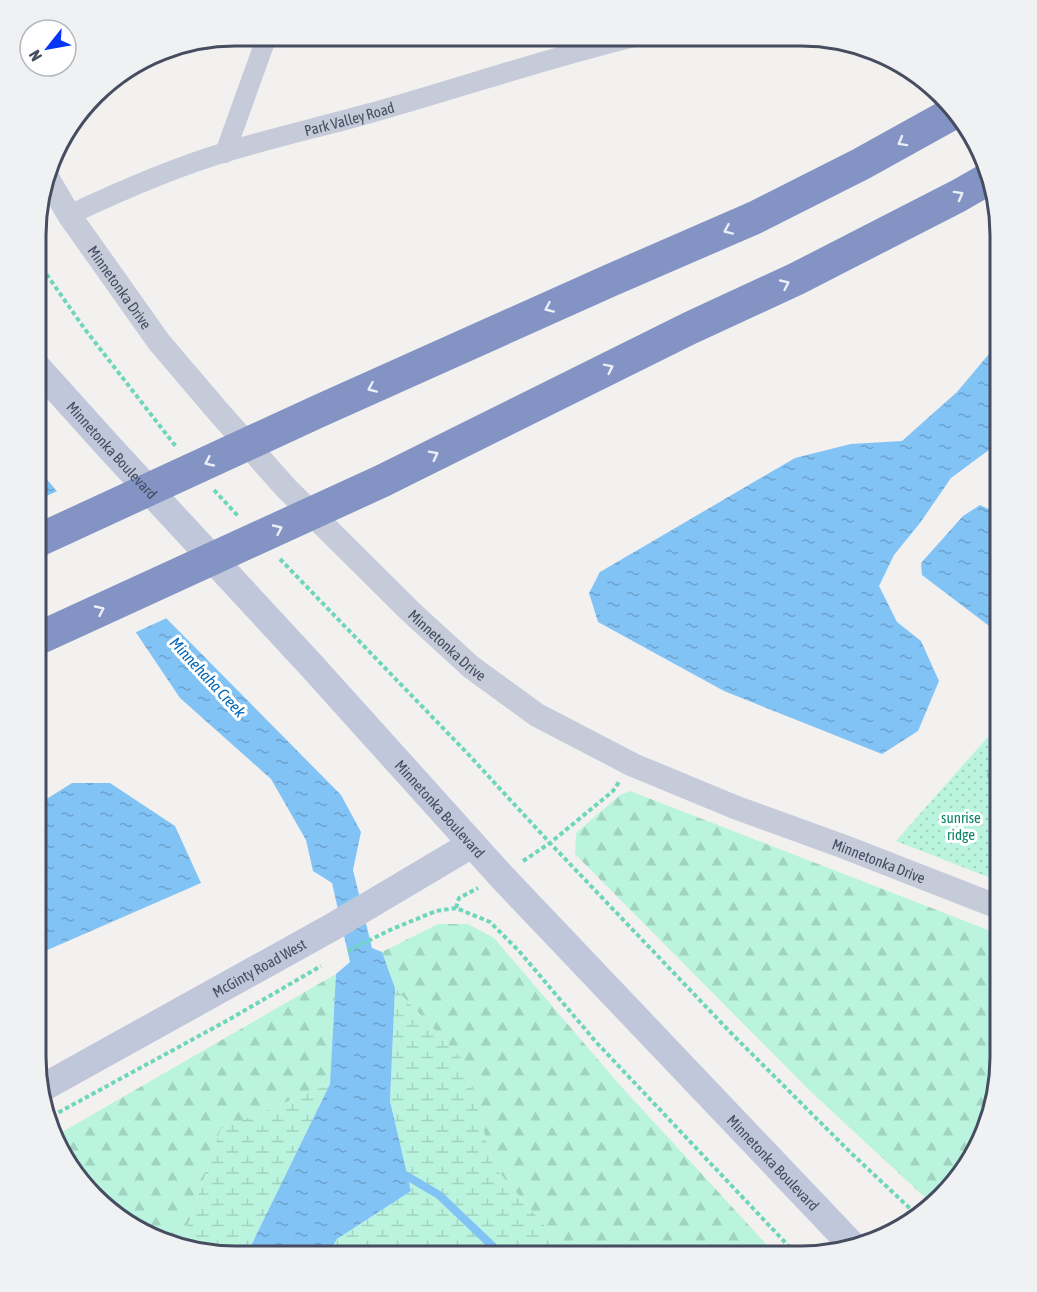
<svg xmlns="http://www.w3.org/2000/svg" width="1037" height="1292" font-family="'Asap Condensed',sans-serif">
<style>
.forest{fill:url(#forest-firs)}
.wetland{fill:url(#wetland-marsh)}
.park{fill:url(#park-dots)}
.water{fill:url(#water-ripples)}
.pier{fill:#f3f0f0}
.lines{fill:none;stroke-linecap:round;stroke-linejoin:round}
.stream{stroke:#82c3f6;stroke-width:8}
.path{stroke:#6ed6bb;stroke-width:4;stroke-dasharray:4.5 3;stroke-linecap:butt}
.minor{stroke:#c5cbd9;stroke-width:20}
.tertiary{stroke:#c5cbd9;stroke-width:24}
.secondary{stroke:#c1c7db;stroke-width:28}
.motorway{stroke:#8293c4;stroke-width:33}
.oneway{stroke:#eceff6}
.labels{text-anchor:middle;dominant-baseline:central;stroke-width:6;stroke-linejoin:round;paint-order:stroke}
.street-label{font-size:15px;fill:#464d60;stroke:#fff}
.park-label{font-size:15px;fill:#0d8465;stroke:#fff}
.water-label{font-size:16px;font-style:italic;fill:#0066b8;stroke:#fff}
.rim{fill:none;stroke:#464d60;stroke-width:3}
</style>
<defs>
<pattern id="forest-firs" width="22" height="20" patternUnits="userSpaceOnUse" patternTransform="scale(1.5)"><rect width="22" height="20" fill="#baf4de"/><path d="M5 1l3.5 6h-7zM16 11l3.5 6h-7z" fill="#a1d3c1"/></pattern>
<pattern id="wetland-marsh" width="20" height="14" patternUnits="userSpaceOnUse" patternTransform="scale(1.5)"><rect width="20" height="14" fill="#baf4de"/><path d="M1 5h8M5 5V1M11 12h8M15 12V8" fill="none" stroke="#a1d3c1"/></pattern>
<pattern id="park-dots" width="8" height="8" patternUnits="userSpaceOnUse" patternTransform="scale(1.5)"><rect width="8" height="8" fill="#baf4de"/><path d="M2 2h.1M6 6h.1" fill="none" stroke="#a1d3c1" stroke-width="1.8" stroke-linecap="round"/></pattern>
<pattern id="water-ripples" width="26" height="14" patternUnits="userSpaceOnUse" patternTransform="scale(1.5)"><rect width="26" height="14" fill="#82c3f6"/><path d="M2 4q2-2 4 0t4 0M15 11q2-2 4 0t4 0" fill="none" stroke="#6ca1cb"/></pattern>
</defs>
<rect width="100%" height="100%" fill="#f3f0f0"/>
<path class="forest" d="M630,791L1001,935V1070L968,1167L930,1202L809,1090L575,854L576,833L620,795Z
M438,924H468L494,938L618,1083L777,1256H570L493,1165L465,1062L395,988L382,952Z
M336,974L330,1084L221,1129L182,1242L125,1223L63,1156L57,1135Z"/>
<path class="wetland" d="M395,988L465,1062L493,1165L570,1256H327L337,1239L411,1191L390,1101Z
M330,1084L246,1256H222L182,1242L221,1129Z"/>
<path class="park" d="M1001,722V882L896,841Z"/>
<path class="water" d="M1001,347V441L951,478L920,523L894,555L879,586L897,622L921,641L939,681L918,731L882,754L724,691L598,622L589,593L600,572L795,458L851,444L902,441L957,392L989,354Z
M37,468L167,619L341,795L361,832L353,870L372,948L382,952L395,988L390,1101L411,1191L337,1239L327,1256H246L330,1084L336,974L350,962L332,883L313,871L306,840L271,779L180,698L137,634L37,528Z
M980,505L1001,515V635L922,575L921,563L963,516Z
M72,783H110L175,826L201,883L36,955L37,805Z"/>
<path class="pier" d="M60,490L169,617L132,634L37,533V500Z"/>
<g class="lines">
<path class="stream" d="M400,1172L439,1195L503,1256"/>
<path class="path" d="M38,262L84,328L177,448
M214,490L239,517
M280,559L467,753L550,843L732,1034L851,1153L917,1215
M1001,805L993,795L989,774L997,757L1001,756
M523,861L550,843L613,791L619,782
M456,908L459,898L478,888
M348,951L390,930L436,911L456,908L490,922L519,951L596,1042L798,1256
M52,1116L230,1019L321,966"/>
<g class="minor">
<path d="M225,153L267,36"/>
<path id="s1" d="M69,215C120,191 172,168 226,152C272,138 320,127 367,114C456,89 544,59 634,37"/>
</g>
<path class="tertiary" id="s2" d="M48,179L69,215L159,342L216,409L286,488L412,613L471,667L537,715L633,765L737,808L842,846L1001,908"/>
<g class="secondary">
<path id="s3" d="M37,367L110,448L310,664L501,876L851,1244"/>
<path id="s4" d="M44,1087L334,926L472,844"/>
</g>
<path class="motorway" d="M37,541L319,411L609,281L754,218L861,164L953,113
M37,639L382,481L690,328L796,279L958,196L986,180"/>
</g>
<defs><path id="oneway-chevron" d="M-2-3.5L2.5 0L-2 3.5" fill="none" stroke-width="1.6" stroke-linecap="round" stroke-linejoin="round" transform="scale(1.5)"/></defs>
<g class="oneway">
<use href="#oneway-chevron" transform="translate(902 142) rotate(151)"/>
<use href="#oneway-chevron" transform="translate(959 195) rotate(-29)"/>
<use href="#oneway-chevron" transform="translate(728 230) rotate(156)"/>
<use href="#oneway-chevron" transform="translate(785 284) rotate(-25)"/>
<use href="#oneway-chevron" transform="translate(549 308) rotate(156)"/>
<use href="#oneway-chevron" transform="translate(609 368) rotate(-26)"/>
<use href="#oneway-chevron" transform="translate(372 388) rotate(156)"/>
<use href="#oneway-chevron" transform="translate(434 455) rotate(-27)"/>
<use href="#oneway-chevron" transform="translate(209 462) rotate(155)"/>
<use href="#oneway-chevron" transform="translate(278 529) rotate(-25)"/>
<use href="#oneway-chevron" transform="translate(100 610) rotate(-25)"/>
</g>
<g class="labels">
<g class="street-label">
<text stroke="none"><textPath href="#s1" startOffset="297">Park Valley Road</textPath></text>
<text stroke="none"><textPath href="#s2" startOffset="130">Minnetonka Drive</textPath></text>
<text stroke="none"><textPath href="#s3" startOffset="112">Minnetonka Boulevard</textPath></text>
<text stroke="none"><textPath href="#s2" startOffset="616">Minnetonka Drive</textPath></text>
<text stroke="none"><textPath href="#s3" startOffset="598">Minnetonka Boulevard</textPath></text>
<text stroke="none"><textPath href="#s2" startOffset="1102">Minnetonka Drive</textPath></text>
<text stroke="none"><textPath href="#s4" startOffset="246">McGinty Road West</textPath></text>
<text stroke="none"><textPath href="#s3" startOffset="1084">Minnetonka Boulevard</textPath></text>
</g>
<g class="park-label">
<text x="961" y="817">sunrise<tspan x="961" dy="17">ridge</tspan></text>
</g>
<g class="water-label">
<text transform="translate(208 677) rotate(47)">Minnehaha Creek</text>
</g>
</g>
<path d="M0 0H1037V1292H0ZM235 46H801A189 189 0 0 1 990 235V1057A189 189 0 0 1 801 1246H235A189 189 0 0 1 46 1057V235A189 189 0 0 1 235 46Z" fill="#f0f1f2" fill-rule="evenodd"/>
<path class="rim" d="M235 46H801A189 189 0 0 1 990 235V1057A189 189 0 0 1 801 1246H235A189 189 0 0 1 46 1057V235A189 189 0 0 1 235 46Z"/>
<g transform="translate(48 48) rotate(239)"><circle r="28" fill="#ffffff" stroke="#b5b8bf" stroke-width="1.5"/>
<path d="M0-4.5L10 22L0 15L-10 22Z" fill="#0536f7"/>
<text y="-9" font-size="16" font-weight="bold" text-anchor="middle" fill="#464d60">N</text>
</g>
</svg>
